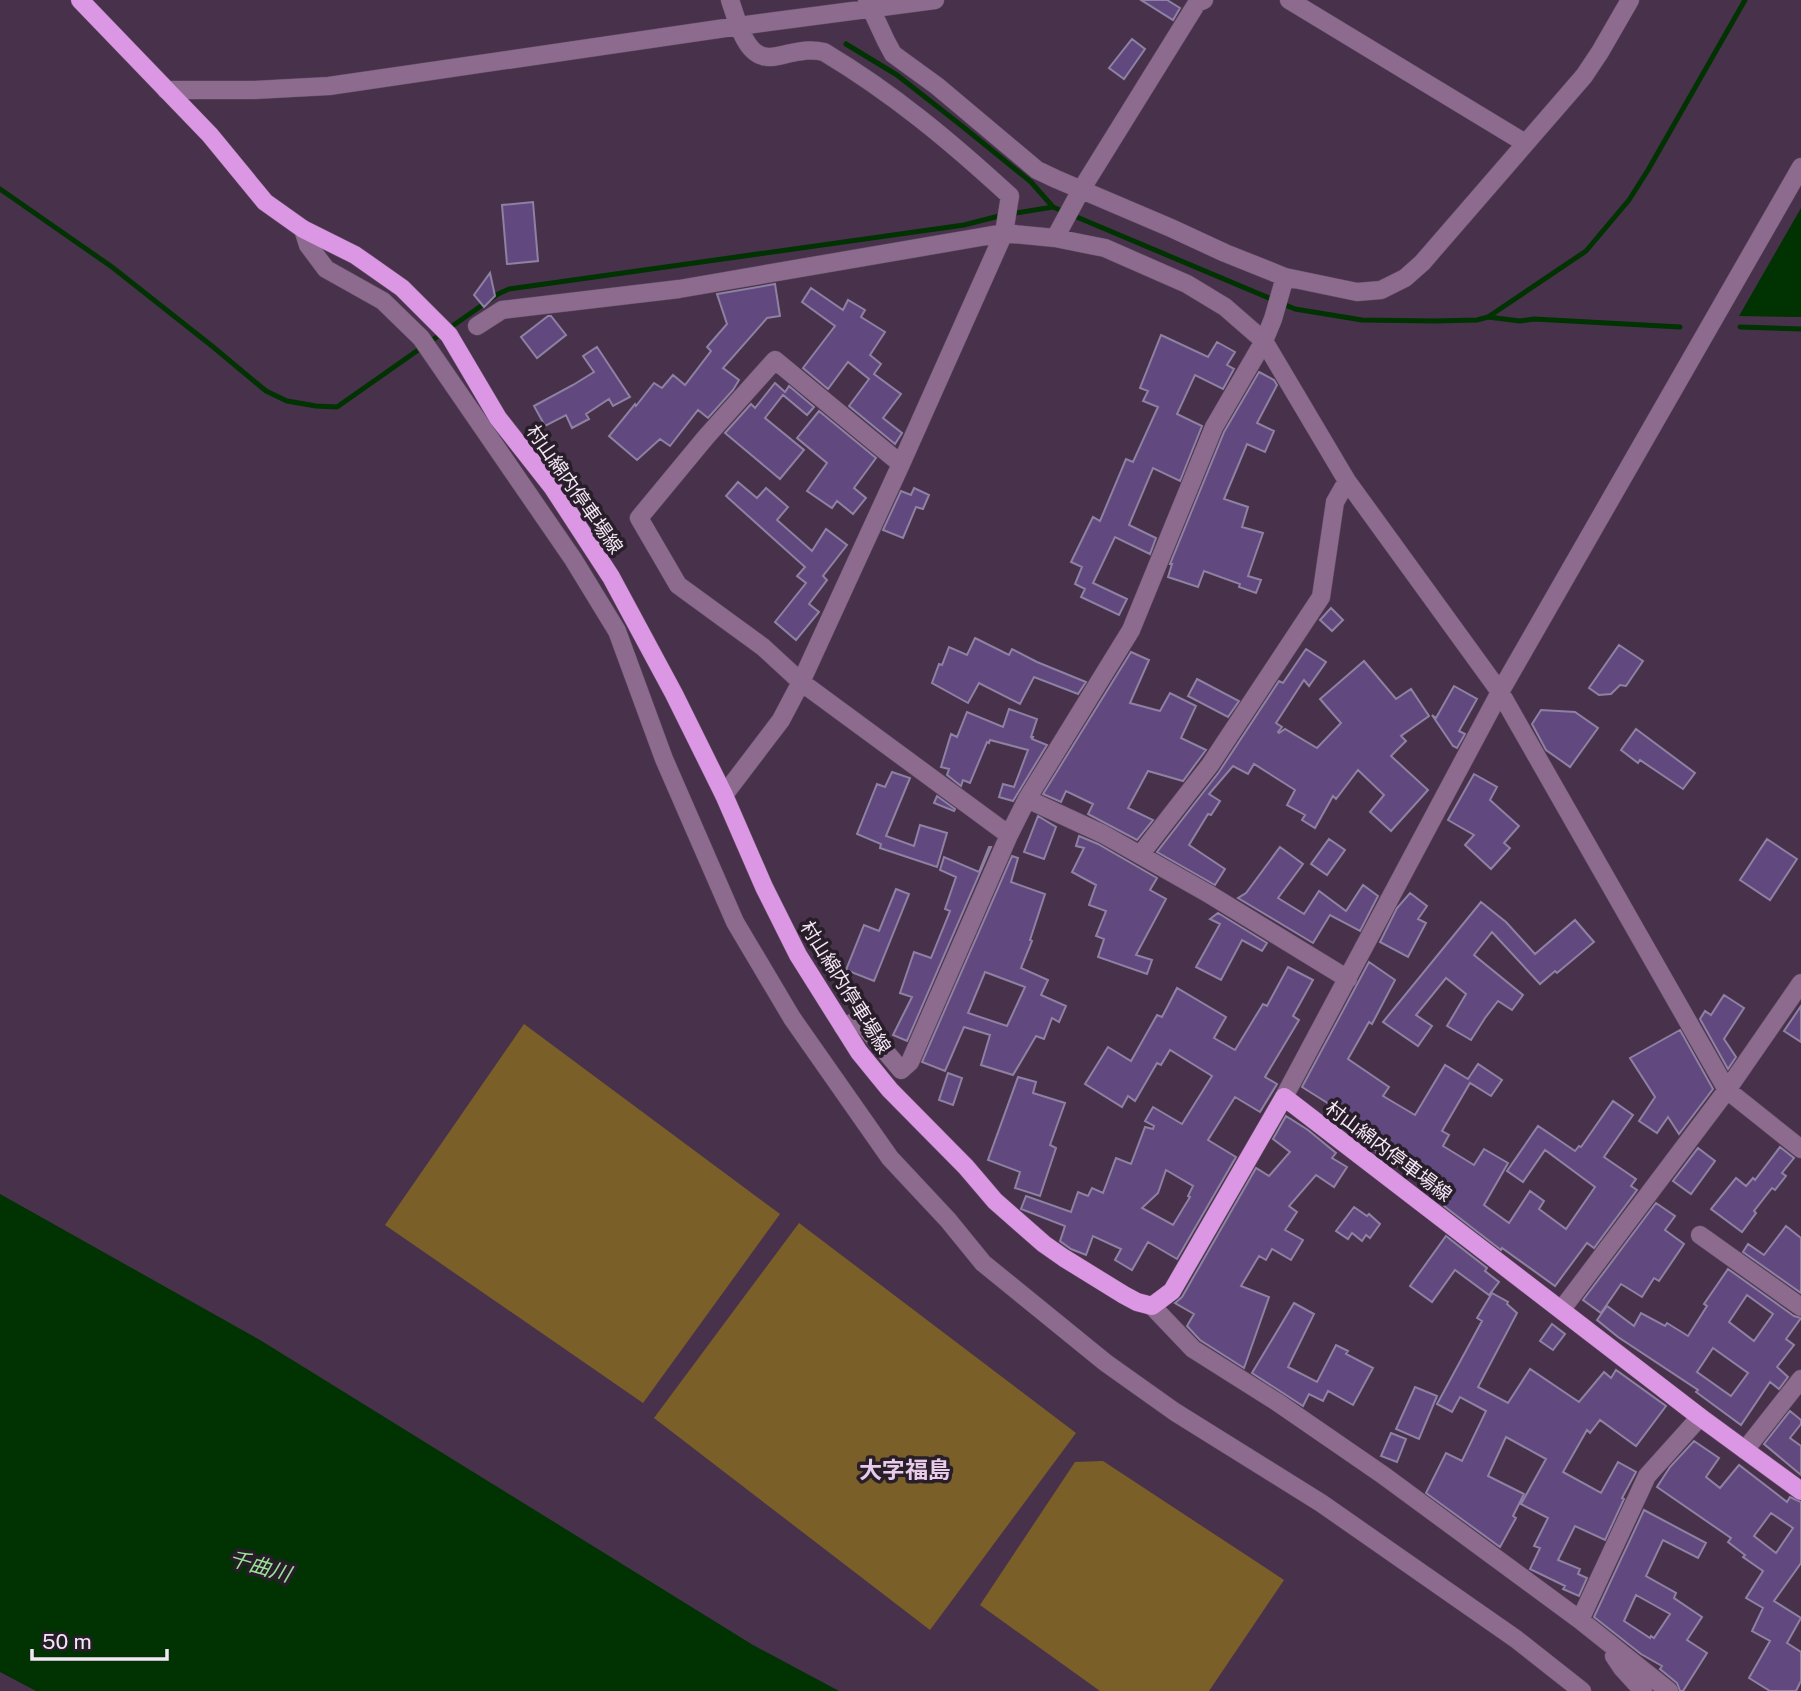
<svg xmlns="http://www.w3.org/2000/svg" width="1801" height="1691" font-family="'Public Sans','Noto Sans JP',sans-serif">
<style>
.green{fill:#7a6028}
.water{fill:#013202}
.lines{fill:none;stroke-linecap:round;stroke-linejoin:round}
.stream{stroke:#013202;stroke-width:5}
.building{fill:#614980;stroke:#8e81a2;stroke-width:2;fill-rule:evenodd}
.minor-casing{stroke:#644f67;stroke-width:19}
.major-casing{stroke:#644f67;stroke-width:19}
.minor{stroke:#8c6b8f;stroke-width:18}
.major{stroke:#db97e3;stroke-width:18}
.labels{text-anchor:middle;dominant-baseline:central;stroke-width:7;stroke-linejoin:round;paint-order:stroke}
.street-label{font-size:19px;fill:#f6e7f7;stroke:#281e29}
.water-label{font-size:21px;font-style:italic;fill:#9de199;stroke:#281e29}
.quarter-label{font-size:23px;font-weight:bold;fill:#e7cbe9;stroke:#281e29}
</style>
<rect width="100%" height="100%" fill="#48324b"/>
<path class="green" d="M524,1024L780,1214L643,1403L385,1225Z
M799,1223L1076,1433L930,1630L654,1418Z
M1103,1461L1284,1580L1209,1691H1100L980,1605L1075,1462Z"/>
<path class="water" d="M1801,208V317L1739,316Z
M0,1194L260,1340L753,1645L839,1691H36L0,1672Z"/>
<g class="lines">
<path class="stream" d="M846,44L897,75L962,126L1031,182L1053,207L1295,309L1362,320L1435,321L1477,320L1488,317L1520,321L1534,319L1680,327
M0,189L112,267L212,346L266,391L287,401L316,406L337,407L498,294L509,289L964,225L1003,215L1053,207
M1488,317L1586,251L1629,200L1648,170L1745,0
M1740,327L1801,329"/>
</g>
<path class="building" d="M1141,0H1167L1180,8L1173,20Z
M1132,39L1145,49L1124,79L1109,68Z
M533,202L538,261L507,264L502,205Z
M490,273L495,296L484,307L474,295Z
M775,284L780,316L767,318L723,368L739,380L733,390L708,418L698,410L670,446L660,439L637,460L609,436L635,404L636,406L654,383L662,388L673,375L685,385L711,351L707,347L727,324L717,294Z
M811,288L843,310L848,300L865,310L861,317L885,332L870,355L881,364L874,374L901,394L883,418L902,433L895,444L849,406L869,379L848,362L828,389L803,368L835,326L802,302Z
M548,316H551L566,335L537,358L521,337Z
M1161,335L1208,357L1217,342L1235,352L1227,365L1234,369L1223,389L1195,375L1177,414L1202,426L1180,481L1153,468L1129,525L1156,538L1150,554L1115,537L1093,583L1127,599L1119,615L1081,597L1085,589L1075,584L1082,567L1071,562L1093,517L1100,521L1126,459L1133,462L1158,407L1143,401L1148,391L1140,388Z
M597,347L630,397L613,406L609,399L586,414L589,419L572,428L566,415L545,426L534,406L573,385L594,372L583,356Z
M1259,372L1274,380L1277,385L1257,423L1274,431L1265,452L1247,444L1224,499L1248,507L1242,527L1263,533L1248,576L1261,580L1256,593L1239,587L1240,584L1204,571L1198,587L1168,577L1172,564H1170L1224,432Z
M775,383L785,392L789,386L814,407L807,415L783,395L765,418L804,450L780,479L725,433L751,404L755,408Z
M819,411L876,458L854,488L866,498L853,514L837,501L832,508L807,491L827,463L797,438Z
M738,482L757,498L766,488L788,507L777,520L812,551L826,529L847,545L823,576L827,580L809,604L819,612L796,640L775,622L806,583L797,576L805,567L726,496Z
M914,488L929,495L923,509L916,507L903,538L883,530L901,491L911,495Z
M1331,608L1343,620L1332,631L1320,620Z
M975,638L1009,655L1012,649L1037,662L1086,682L1078,694L1034,677L1020,704L979,683L968,703L932,683L939,664L942,665L949,647L967,655Z
M1619,645L1643,661L1626,686L1620,685L1611,694L1599,695L1589,688Z
M1306,649L1326,662L1309,686L1304,680L1276,723L1282,727L1278,732L1279,733L1285,729L1317,748L1341,723L1320,699L1364,661L1396,699L1411,689L1429,716L1401,736L1406,741L1391,756L1428,790L1391,831L1370,812L1384,795L1358,770L1336,799L1333,796L1315,828L1302,820L1305,815L1287,805L1295,790L1254,764L1248,774L1233,766L1209,794L1220,801L1211,815L1208,814L1189,845L1225,869L1215,885L1157,852L1219,772L1279,681L1283,683Z
M1131,652L1149,660L1130,703L1160,711L1170,693L1196,706L1181,738L1206,750L1183,781L1148,771L1128,808L1153,820L1137,840L1088,814L1093,804L1066,791L1061,802L1043,794Z
M1197,679L1239,701L1228,717L1188,696Z
M1454,686L1477,699L1459,731L1465,734L1457,748L1453,746L1432,715L1436,718Z
M1009,709L1037,719L1031,737H1033L1032,739L1047,745L1013,801L999,797L1003,784L1014,787L1028,750L990,740L989,743L987,742L970,783L963,780L961,786L947,775L949,769L941,767L951,734L957,737L967,712L1003,727Z
M1541,710L1575,712L1598,728L1570,767L1546,750L1532,724Z
M1636,729L1695,773L1683,789L1640,760L1638,763L1621,750Z
M892,772L910,778L886,836L914,846L920,825L947,833L937,867L880,848L881,844L857,834L877,784L885,787Z
M1474,774L1497,787L1490,800L1519,826L1504,843L1510,848L1491,869L1465,845L1474,835L1448,820Z
M937,796L955,809L954,811L934,803Z
M1038,816L1056,827L1044,859L1024,852Z
M1079,836L1098,844L1157,878L1150,890L1166,899L1136,955L1152,960L1147,974L1098,957L1104,939L1096,936L1106,911L1089,905L1096,885L1072,872L1084,848L1076,846Z
M1329,839L1345,850L1327,875L1311,864Z
M1767,839L1797,859L1770,900L1740,880Z
M989,847H991L907,1041L893,1035L912,997L900,993L914,952L931,958L950,911L945,909L956,877L940,870L944,857L979,872Z
M1280,847L1303,864L1278,898L1304,914L1319,891L1346,911L1363,885L1378,896L1360,931L1330,915L1313,943L1238,898L1246,893Z
M1012,856L1018,858L1011,882L1045,894L1030,940L1032,941L1021,968L1048,980L1041,995L1066,1006L1059,1022L1052,1018L1044,1039L1036,1036L1013,1075L981,1065L990,1035L964,1027L945,1071L922,1062ZM985,972L1025,987L1007,1026L968,1013Z
M896,889L909,894L874,981L846,970L864,925L879,931Z
M1410,893L1427,906L1418,919L1426,923L1408,957L1380,942L1397,908Z
M1481,902L1506,922L1535,954L1575,920L1594,942L1557,973L1555,971L1540,984L1492,932L1474,955L1523,995L1512,1010L1498,1001L1485,1018L1471,1040L1447,1026L1466,994L1446,978L1416,1015L1432,1026L1418,1046L1383,1022Z
M1218,913L1267,943L1262,951L1242,940L1221,980L1196,967L1220,924L1210,919Z
M1369,962L1395,980L1372,1024L1369,1022L1348,1059L1389,1087L1383,1096L1415,1115L1445,1065L1468,1079L1478,1064L1502,1080L1491,1096L1470,1083L1442,1131L1449,1135L1443,1146L1474,1165L1484,1149L1508,1163L1484,1205L1509,1223L1530,1191L1544,1201L1539,1209L1566,1229L1595,1187L1545,1150L1523,1182L1507,1171L1538,1126L1575,1151L1579,1146L1581,1147L1613,1101L1633,1115L1604,1157L1636,1179L1631,1186L1637,1190L1594,1248L1587,1243L1555,1286L1502,1248L1501,1250L1444,1206L1449,1198L1376,1153L1377,1151L1354,1135L1357,1130L1334,1114L1337,1109L1302,1087Z
M1288,967L1313,980L1293,1016L1299,1020L1265,1077L1277,1084L1260,1112L1235,1097L1208,1140L1236,1157L1177,1259L1148,1242L1132,1270L1115,1260L1121,1249L1093,1236L1086,1255L1071,1249L1060,1241L1065,1226L1021,1209L1026,1196L1071,1212L1078,1192L1088,1196L1092,1188L1103,1193L1116,1158L1131,1164L1145,1127L1153,1129L1154,1126L1145,1121L1153,1107L1182,1124L1212,1076L1170,1050L1161,1065L1157,1063L1135,1101L1128,1096L1122,1107L1085,1084L1108,1047L1131,1061L1157,1015L1162,1017L1177,988L1226,1017L1214,1038L1235,1050L1263,1004L1267,1006ZM1166,1170L1193,1186L1188,1196L1190,1197L1173,1225L1142,1208L1158,1193Z
M1724,995L1744,1008L1724,1039L1736,1057L1728,1069L1700,1019L1705,1011L1711,1015Z
M1801,1006V1042L1784,1031Z
M1680,1030L1713,1089L1679,1134L1668,1117L1657,1133L1639,1121L1655,1097L1630,1058Z
M948,1073L962,1078L953,1105L939,1100Z
M1018,1077L1036,1082L1033,1093L1065,1103L1050,1145L1056,1148L1040,1196L1015,1188L1020,1172L988,1160Z
M1286,1116L1308,1130L1336,1153L1332,1158L1347,1167L1334,1187L1316,1175L1289,1206L1297,1212L1285,1230L1303,1240L1291,1260L1272,1249L1266,1260L1259,1256L1241,1286L1269,1297L1244,1368L1200,1340L1187,1326L1194,1314L1175,1303L1182,1297L1256,1168L1269,1176L1290,1152L1273,1139Z
M1780,1147L1794,1158L1782,1173L1786,1176L1775,1190L1772,1188L1754,1211L1756,1213L1742,1232L1711,1209L1736,1178L1746,1186L1753,1178L1755,1180Z
M1698,1148L1715,1161L1691,1194L1673,1181Z
M1656,1203L1675,1216L1665,1230L1684,1244L1659,1281L1654,1278L1642,1297L1621,1284L1601,1313L1583,1300Z
M1354,1207L1367,1216L1369,1214L1380,1224L1370,1238L1366,1235L1362,1241L1352,1233L1348,1239L1336,1231Z
M1786,1226L1801,1238V1293L1743,1252L1748,1244L1764,1255Z
M1446,1236L1487,1268L1485,1271L1499,1282L1489,1295L1455,1270L1432,1302L1410,1286Z
M1728,1269L1794,1316L1801,1318L1786,1339L1794,1345L1777,1367L1788,1377L1779,1389L1770,1382L1741,1425L1696,1392L1698,1390L1618,1337L1597,1320L1607,1306L1634,1326L1641,1313L1665,1326L1667,1323L1688,1336L1707,1306L1704,1304ZM1747,1295L1773,1314L1754,1341L1729,1322ZM1713,1348L1748,1373L1731,1396L1697,1372Z
M1492,1293L1508,1302L1507,1304L1517,1313L1478,1387L1508,1403L1530,1369L1579,1402L1604,1372L1611,1378L1616,1370L1666,1406L1636,1446L1600,1420L1590,1433L1587,1430L1563,1472L1601,1493L1618,1462L1636,1472L1622,1498L1624,1499L1605,1540L1575,1526L1558,1560L1580,1569L1578,1574L1587,1578L1579,1596L1563,1589L1565,1586L1530,1569L1540,1548L1534,1546L1548,1518L1521,1504L1546,1459L1506,1437L1488,1476L1524,1494L1513,1516L1516,1518L1500,1547L1426,1493L1446,1453L1462,1461L1486,1411L1460,1397L1452,1412L1437,1404L1482,1321L1477,1318Z
M1294,1303L1314,1314L1288,1367L1317,1382L1336,1345L1348,1351L1346,1354L1373,1368L1353,1405L1328,1391L1323,1401L1309,1394L1303,1406L1252,1373Z
M1552,1324L1565,1334L1553,1350L1540,1341Z
M1415,1387L1437,1396L1419,1439L1396,1429Z
M1790,1411L1801,1420V1424L1790,1438L1801,1446V1475L1764,1444Z
M1391,1433L1406,1439L1397,1462L1381,1456Z
M1694,1441L1719,1458L1706,1477L1720,1488L1739,1465L1787,1502L1790,1497L1801,1502V1563L1774,1601L1801,1618L1787,1643L1801,1652V1681L1796,1691H1770L1749,1678L1770,1641L1752,1631L1763,1608L1746,1598L1763,1571L1743,1557L1745,1555L1728,1542L1731,1538L1657,1487L1670,1467ZM1771,1513L1793,1528L1776,1553L1754,1536Z
M1644,1510L1706,1543L1698,1558L1663,1540L1646,1576L1676,1593L1674,1598L1702,1617L1687,1640L1707,1653L1683,1691H1680L1677,1683L1660,1669L1662,1666L1641,1654L1594,1617ZM1636,1595L1670,1614L1654,1638L1651,1636L1650,1638L1624,1621Z"/>
<g class="lines">
<defs>
<path id="minor" d="M730,0C736,17 744,52 763,56C771,59 782,55 791,53C802,51 812,49 824,52C894,94 950,141 1010,196L1004,233L1055,238L1105,248L1187,284L1225,307L1264,341L1273,319L1285,277
M867,0L886,41L893,54L937,86L1037,170L1056,179L1171,228L1225,253L1285,277L1357,292L1381,290L1405,278L1422,263L1584,76L1600,52L1630,0
M1289,0L1525,143
M166,90H254L329,86L739,26L935,0
M303,229L308,245L326,269L383,301L421,338L573,559L617,631L664,759L735,922L792,1018L890,1158L948,1220L983,1263L1106,1363L1175,1412L1321,1503L1516,1639L1582,1691
M1055,238L1081,190L1197,3L1204,0
M477,326L502,310L679,289L1004,233
M901,464L775,360L706,437L639,518L678,585L763,647L801,682L1009,835
M724,795L781,720L801,682L901,464L1004,233
M1027,799L1103,834L1209,894L1348,979
M1140,855L1210,765L1321,597L1335,502L1347,481
M843,1027L859,1020L901,1070L910,1062L1009,835L1027,799L1131,630L1214,427L1264,341L1347,481L1500,692L1727,1090L1801,1149
M1284,1097L1500,692L1801,167
M1700,1235L1801,1307
M1152,1306L1193,1349L1277,1402L1383,1475L1580,1620L1669,1691
M1562,1309L1727,1090L1801,983
M1745,1450L1801,1379
M1580,1620L1647,1476L1700,1417
M1614,1656L1622,1668L1643,1691"/>
<path id="major" d="M80,0L210,135L265,202L303,229L355,255L402,288L449,335L498,418L553,488L611,577L674,694L724,795L764,887L798,955L859,1052L890,1090L966,1167L995,1201L1044,1244L1064,1258L1124,1295L1137,1302L1152,1306L1172,1291L1284,1097L1700,1417L1801,1491"/>
</defs>
<use href="#minor" class="minor-casing"/>
<use href="#major" class="major-casing"/>
<use href="#minor" class="minor"/>
<use href="#major" class="major"/>
</g>
<g class="labels">
<g class="street-label">
<text transform="translate(575 489) rotate(55)">村山綿内停車場線</text>
<text transform="translate(846 987) rotate(58)">村山綿内停車場線</text>
<text transform="translate(1389 1151) rotate(37)">村山綿内停車場線</text>
</g>
<g class="water-label">
<text transform="translate(260 1566) rotate(16)">千曲川</text>
</g>
<g class="quarter-label">
<text x="905" y="1469">大字福島</text>
</g>
</g>
<path d="M32 1649v10h135v-10" fill="none" stroke="#f6e7f7" stroke-width="3.5"/>
<text x="42" y="1649" font-size="21" fill="#f6e7f7" stroke="#281e29" stroke-width="5" paint-order="stroke">50 m</text>
</svg>
